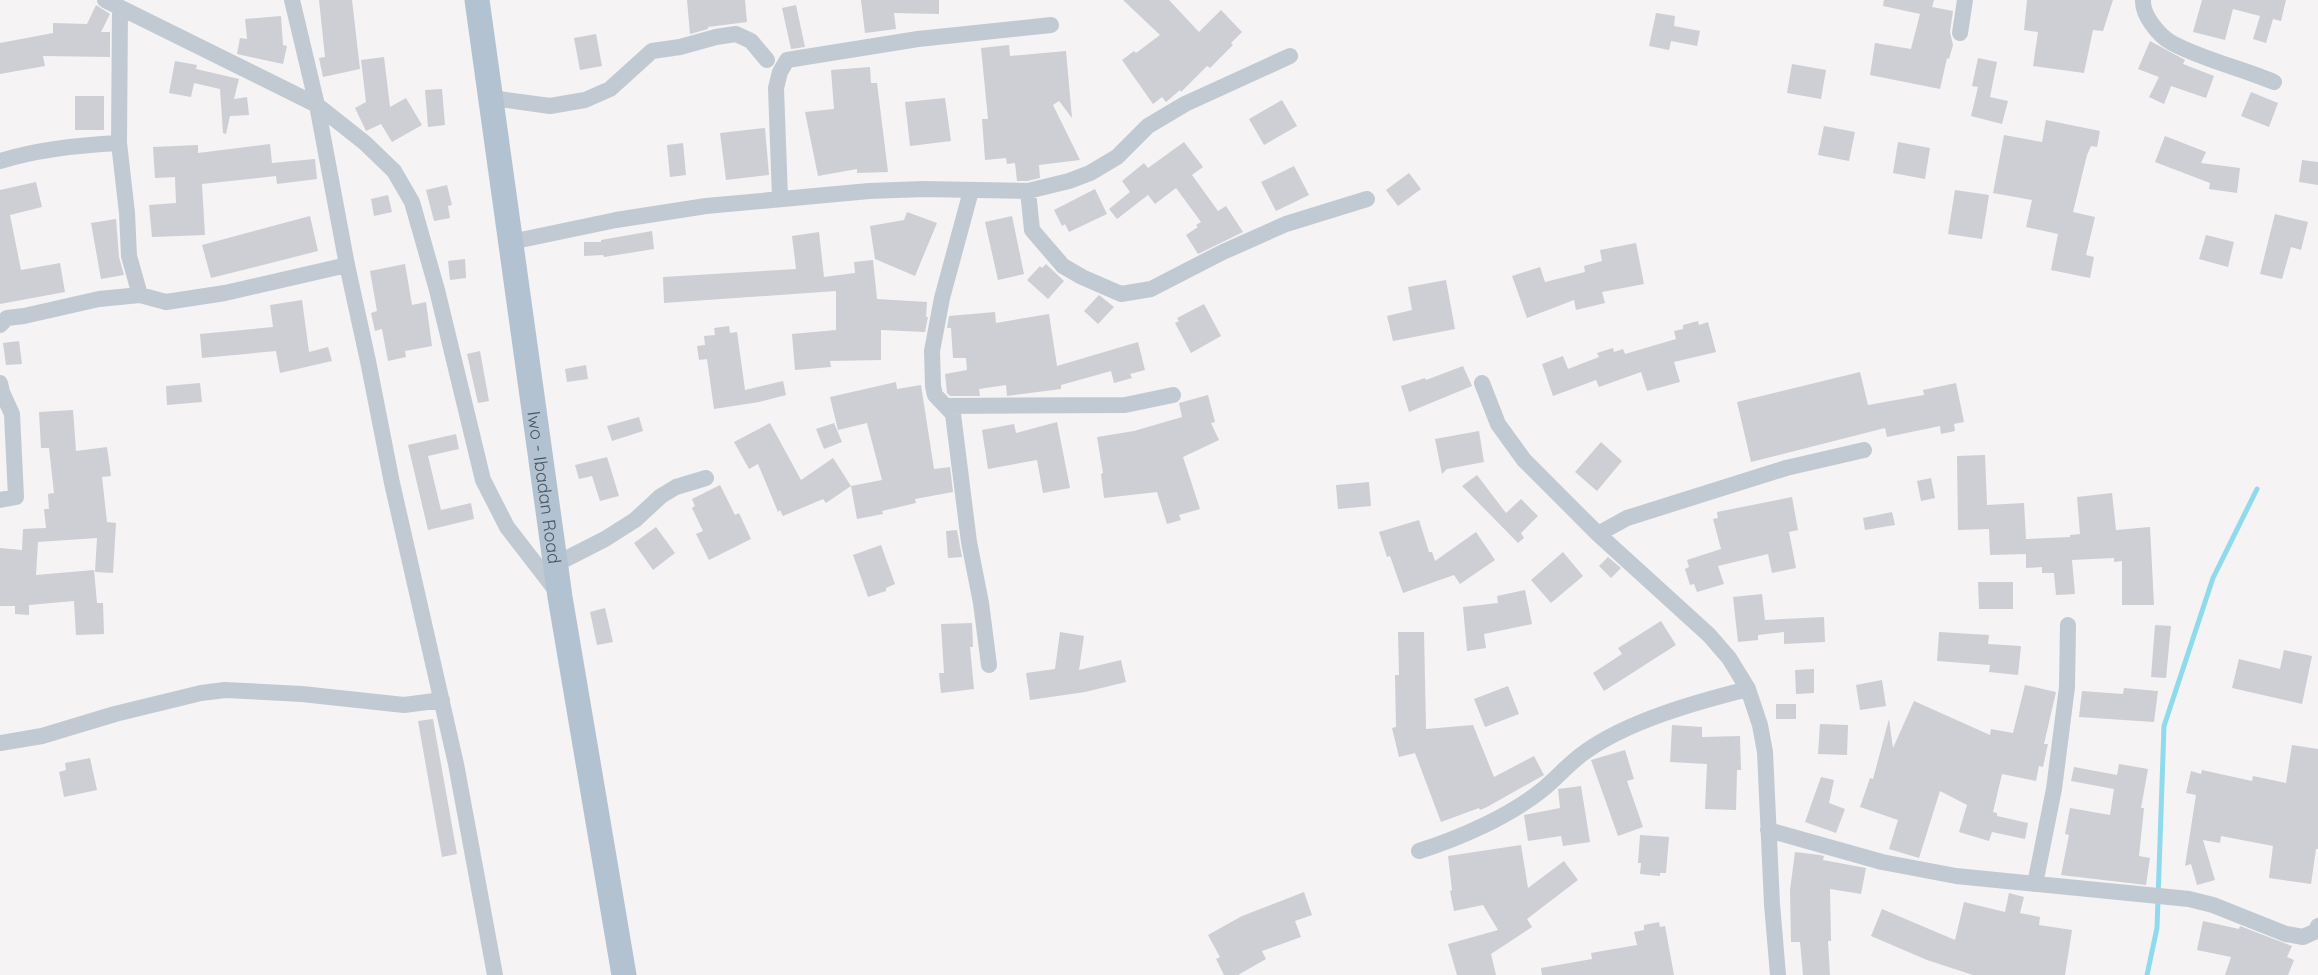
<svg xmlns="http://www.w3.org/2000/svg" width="2318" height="975" font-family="Quicksand,sans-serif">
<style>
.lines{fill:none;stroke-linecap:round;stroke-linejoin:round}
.stream{stroke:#90daee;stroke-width:5}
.building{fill:#cdcfd5}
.minor{stroke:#c1cad2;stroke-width:16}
.primary{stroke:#b3c2d1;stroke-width:25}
.labels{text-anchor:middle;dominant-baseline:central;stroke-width:4.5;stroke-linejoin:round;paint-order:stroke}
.street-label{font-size:18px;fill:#4a5661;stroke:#fff}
</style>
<rect width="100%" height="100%" fill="#f5f3f3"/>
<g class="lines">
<path class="stream" d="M2147,975L2157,928L2164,726L2213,578L2257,489"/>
</g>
<path class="building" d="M319,0H352L360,69L323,77L319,58L325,57Z
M687,0H745L747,22L708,27V29L690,34Z
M861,0H939V14L894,13L896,29L865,33Z
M1123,0H1169L1199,32L1221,10L1242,32L1231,43L1233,45L1210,68L1207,66L1181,92L1180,90L1166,102L1162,97L1153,104L1122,60L1134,51L1136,53L1160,35Z
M1884,0H1934L1932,7L1953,11L1950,32L1953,45L1949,59L1947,58L1940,89L1870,75L1875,43L1911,49L1920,14L1883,6Z
M2027,0H2113L2103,31L2093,30L2084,73L2033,66L2038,32L2024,30Z
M2202,0H2286L2281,21L2273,19L2266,43L2253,39L2260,16L2233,9L2225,40L2193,32Z
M96,5L110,14L101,32H110V57L43,56L45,66L0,74V43L53,33V23L87,24Z
M796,5L805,47L791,49L782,8Z
M1656,13L1675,16L1674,26L1700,31L1697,46L1671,41L1669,50L1649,46Z
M281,16L283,45L287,46L283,64L237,54L240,38L247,39L245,19Z
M596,34L602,66L580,70L574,38Z
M2150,41L2185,60L2183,64L2214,76L2206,98L2171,86L2164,104L2149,97L2159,77L2138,69Z
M1009,45L1010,56L1066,51L1072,118L1059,101L1053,105L1080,160L1039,165L1040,178L1027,181H1017L1015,163L1007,164L1006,158L985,160L982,119H988L981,48Z
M384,57L390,107L406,98L422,125L392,142L381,124L366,131L355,108L366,102L361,60Z
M1978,58L1997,62L1990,97L2008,101L2002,124L1971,116L1978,87L1972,86Z
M175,61L197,65L196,69L239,79L234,99L247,97L249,115L230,116L226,134L223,133L220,89L194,83L191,97L169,93Z
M1792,64L1826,70L1821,99L1787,93Z
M870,67L871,83H877L888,172L857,173V169L818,176L805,112L834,109L831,70Z
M442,89L445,125L428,127L425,90Z
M2251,92L2278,103L2269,127L2241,116Z
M75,96H104V130H75Z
M945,98L951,141L910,146L905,102Z
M1282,100L1297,126L1264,145L1249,119Z
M2046,120L2100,131L2097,147L2091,146L2087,155L2073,212L2095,217L2086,255L2094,257L2090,278L2051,270L2058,234L2026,227L2032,200L1993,193L2004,135L2042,142Z
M1824,126L1855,132L1849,161L1818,155Z
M765,128L769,175L726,180L720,133Z
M2165,136L2206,152L2201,163L2240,168L2237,193L2209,189L2210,183L2155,162Z
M1184,142L1203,167L1192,175L1218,211L1226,206L1243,232L1198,254L1186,235L1198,227L1196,225L1201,222L1176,188L1155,204L1148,195L1117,219L1109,209L1130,192L1122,181L1144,163L1148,168Z
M1898,142L1930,148L1925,179L1893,173Z
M683,143L686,175L670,177L667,145Z
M270,144L272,163L315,159L317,179L277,184L276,176L202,184L205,235L152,237L149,205L176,203L175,177L155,178L153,147L198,145V153Z
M2302,160L2318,162V185L2299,182Z
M1294,166L1309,195L1276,211L1261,182Z
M1409,173L1421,189L1398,206L1386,190Z
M36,182L42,207L10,215L21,270L60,263L65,292L0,304V190Z
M447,185L452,205L448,206L450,218L434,221L426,190Z
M1095,189L1107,214L1069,232L1065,224L1062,226L1054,210Z
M1955,190L1989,195L1982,239L1948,234Z
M388,195L392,212L374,216L371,199Z
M907,212L937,223L915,276L875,259L870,226L904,220Z
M2275,214L2308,222L2301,250L2291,247L2282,279L2260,274Z
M310,216L318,251L211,278L202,245Z
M1012,216L1024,274L998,280L985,222Z
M116,219L119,257L124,275L101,279L91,223Z
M652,231L654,249L604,257L603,255L584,256V242H601V240Z
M819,232L824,277L855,273L854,262L873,260L877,299L927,302L926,317H928L925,332L881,330V360L830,361L831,367L795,370L792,334L836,330V291L664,303L663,277L796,269L792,236Z
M2206,235L2234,242L2228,267L2199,259Z
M1636,243L1644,284L1602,292L1605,303L1576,310L1574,300L1527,318L1512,276L1540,267L1545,282L1585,272L1584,266L1602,261L1600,250Z
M465,259L466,278L450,280L448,261Z
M405,264L412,305L426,302L432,346L405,351L406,357L388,361L382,329L375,331L371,313L377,311L370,271Z
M1046,264L1064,281L1048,299L1027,280L1040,266L1042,268Z
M1446,280L1455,329L1393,341L1387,316L1412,310L1408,287Z
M1099,295L1114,307L1098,324L1084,311Z
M302,300L309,352L328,347L332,361L280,373L276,351L202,358L200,334L273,327L270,305Z
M1204,304L1221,336L1191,353L1175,323L1179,321L1177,318Z
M995,312L996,323L1049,314L1057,366L1138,342L1145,370L1130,374L1132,378L1114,383L1111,371L1061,385V389L1007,396L1006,385L979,389L980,396H950L947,393L945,374L967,370L966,358H953L951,328H947L949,316Z
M1698,321L1699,325L1708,322L1716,352L1674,362L1680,382L1647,391L1641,372L1599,387L1596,380L1553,396L1542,364L1563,356L1568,369L1599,357L1597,353L1613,348L1614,352L1623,349L1625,354L1676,339L1674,331L1683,329V325Z
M729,326L730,333L737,332L745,390L783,381L786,395L759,402L714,409L707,359L699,360L697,346L705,345L704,336L715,335L714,328Z
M19,341L22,364L6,365L3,343Z
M480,351L489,401L478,403L467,354Z
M586,365L588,379L567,382L565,369Z
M1463,366L1472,386L1409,412L1401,386L1425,378L1426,380Z
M1860,372L1868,405L1924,395L1923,390L1956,383L1964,422L1954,424L1955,431L1941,434L1940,426L1887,437L1885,428L1751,462L1737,402Z
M896,382L897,389L921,385L934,469L950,467L953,492L915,499L916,503L882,511L883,514L857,519L851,486L826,503L823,499L783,516L780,510L778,512L758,464L749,469L734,442L770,423L801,480L833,458L851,486L882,480L867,423L838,430L830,397Z
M200,383L202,402L167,405L166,386Z
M1208,395L1215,422L1211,423L1219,440L1183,457L1200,509L1179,515L1181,520L1167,524L1157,492L1104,498L1101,474L1103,473L1097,437L1134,431L1182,417L1179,403Z
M73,410L76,451L107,447L111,476L102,477L107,522L116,523L113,573L95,572L97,538L38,542L36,575L94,570L97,603H103L104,634L76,635L74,601L29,605V615L15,614V606H0V548L22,550L23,529L46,528L44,509H49L48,494L54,493L49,448H41L39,412Z
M639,417L643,431L612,441L607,426Z
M1057,422L1070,488L1043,493L1037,460L988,469L982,430L1014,424L1016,433Z
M834,423L842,442L824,449L816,429Z
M1479,431L1484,462L1447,469L1442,474L1435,439Z
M456,434L459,449L428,456L441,510L471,503L474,519L428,530L408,445Z
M1601,442L1622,461L1597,491L1575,472Z
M1985,455L1987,505L2024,503L2026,539L2070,537V535L2080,534L2077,497L2112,493L2116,530L2150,527L2154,605H2122V561L2114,562V558L2072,560L2075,594L2056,595L2054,573H2042V567L2026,568V554L1990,555L1989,529L1958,530L1957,456Z
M607,457L619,496L600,501L592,476L579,479L575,465Z
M1477,475L1506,513L1521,499L1538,516L1521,533L1524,538L1518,543L1462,486Z
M1931,478L1935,498L1921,501L1917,481Z
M1369,482L1371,506L1338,509L1336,485Z
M720,485L735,515L739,513L751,539L709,560L696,534L703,531L692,508L695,506L692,499Z
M1792,497L1798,530L1789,532L1796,568L1772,573L1768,554L1718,566L1724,584L1697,592L1694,584L1690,585L1685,569L1689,567L1687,560L1721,549L1713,519L1718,518L1717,512Z
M1892,512L1895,525L1865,530L1863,518Z
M1419,520L1429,552H1432L1435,561L1476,532L1495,560L1460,584L1454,575L1403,593L1390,556L1387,557L1379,532Z
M656,527L675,553L653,570L634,543Z
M957,530L962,557L948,558L946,531Z
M881,545L895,584L886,588V591L868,597L853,555Z
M1563,552L1583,576L1551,603L1531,580Z
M1608,557L1621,568L1611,578L1599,566Z
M1978,582H2013V609H1979Z
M1525,590L1532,624L1484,634L1486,648L1467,651L1463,607L1498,603L1497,596Z
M1762,594L1765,620L1824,617L1825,642L1784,644V632L1758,635V640L1738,642L1733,597Z
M605,608L613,642L597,645L590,612Z
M1661,621L1676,645L1604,691L1593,673L1622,654L1618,648Z
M972,623L973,647H970L974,689L941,693L939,673H944L941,624Z
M2155,625L2171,626L2166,678L2151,677Z
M1060,632L1084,636L1079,670L1121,660L1126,682L1085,692L1030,700L1026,673L1055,669Z
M1398,632H1424L1426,729L1473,725L1494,777L1534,756L1544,775L1487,807L1480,810L1479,808L1441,822L1415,753L1399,757L1392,728L1396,727L1395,675H1399Z
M1939,632L1989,635L1988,644L2021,646L2018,675L1989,672L1990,665L1937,661Z
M2284,650L2312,656L2302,704L2232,688L2239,659L2280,669Z
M1814,669V693L1796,694L1795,670Z
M1882,680L1886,706L1860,710L1856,685Z
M2025,685L2056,692L2044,744H2048L2043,767L2039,766L2036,781L2002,774L1993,812L1997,813V816L2028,823L2025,839L1992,832L1989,841L1959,832L1967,805L1940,791L1919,858L1889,849L1898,820L1860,807L1870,778L1873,779L1889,719L1893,748L1914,701L1990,735L1991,729L2013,733Z
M1508,686L1519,714L1485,727L1474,699Z
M2124,688L2158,691L2154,722L2079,717L2082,691L2123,694Z
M1776,704H1796V719H1776Z
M433,719L457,854L442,857L418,721Z
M1820,724L1848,725L1847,755L1818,754Z
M1672,725L1702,727V737L1740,736L1741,770H1737L1736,810L1705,809L1707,764L1670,762Z
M2292,745L2318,749V849H2316L2311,884L2269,878L2273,846L2221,836L2220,843L2203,840L2215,880L2197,885L2191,864L2185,866L2196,795L2186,793L2191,771L2201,774L2202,770L2252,781L2253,776L2286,783Z
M1625,750L1634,779L1627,781L1643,827L1618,836L1591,760Z
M90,758L97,790L64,797L59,772L66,770L65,763Z
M2119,764L2148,769L2141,808H2144L2139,856L2150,858L2146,885L2061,875L2069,835L2065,834L2070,808L2110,815L2114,789L2071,781L2074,767L2117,775Z
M1821,777L1834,780L1829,803L1845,809L1836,833L1805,822Z
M1581,786L1590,842L1563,846L1561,836L1528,841L1524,815L1560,808L1558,789Z
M1640,835L1669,837L1666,873H1660V876L1640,874L1641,863H1638Z
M1521,845L1528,888L1564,861L1578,880L1527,919L1532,927L1491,954L1496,975H1457L1448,944L1498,930L1483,905L1454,911L1450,891L1452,890L1448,856Z
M1795,852L1820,855L1824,856L1823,860L1866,868L1861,894L1830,889L1831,941H1828L1830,975H1803L1800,942H1791L1790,890Z
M1304,892L1312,915L1295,921L1301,937L1262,951L1266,959L1238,975H1224L1216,959L1220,957L1208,935L1242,916Z
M2009,893L2024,897L2020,913L2040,917L2039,925L2072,930L2065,975H1973L1927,960L1871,936L1882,909L1955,940L1964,902L2005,912Z
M2203,921L2239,929L2240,926L2292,946L2287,957L2294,960L2288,975H2225L2231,957L2197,950Z
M1659,922L1660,927L1665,926L1674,975H1542L1541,968L1592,959L1591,953L1637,945L1634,932L1644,930V925Z"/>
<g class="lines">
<path class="minor" d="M105,0L317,105L365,143L394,171L412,202L437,290L483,480L507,527L558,593
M292,0L317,105L347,265L368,361L392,483L456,764L495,975
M2143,0C2142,15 2159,36 2172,43C2204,60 2241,68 2274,82
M120,9L119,143L127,213L129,256L140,295
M1960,33L1965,0
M492,98L550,106L585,100L610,89L652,51L680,47L716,37L736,34L751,41L767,60
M0,161C39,149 78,145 119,143
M971,191L942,298L932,351L933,386L935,395L953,414L969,542L981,603L989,665
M1028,191L1032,230L1063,266L1082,277L1121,294L1151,289L1223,252L1286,224L1367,199
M780,198L776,88L780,72L787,60L918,39L1051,25
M511,242L616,220L706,206L869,191L924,189L1028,191L1069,181L1090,173L1117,157L1148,126L1185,104L1290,56
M0,325L7,318L24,316L99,299L140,295L166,302L225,293L347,265
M0,383L2,392L12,414L16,497L0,500
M1482,383L1498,424L1524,460L1598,534L1709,635L1729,658L1748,689L1760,725L1765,752L1772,904L1778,975
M946,406L1125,405L1173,395
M1598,534L1627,518L1786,468L1864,450
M556,564L605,539L635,520L661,496L676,487L706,478
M0,743L42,736L115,714L201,693L225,690L302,694L404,705L442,700
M1768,830L1882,862L1956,876L2189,899L2213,905L2286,934L2303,937L2316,931L2318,926
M1419,851C1460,838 1508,817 1542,790C1557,778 1569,763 1585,752C1628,721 1696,702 1748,689
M2035,884L2054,789L2067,687L2068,625"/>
<path class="primary" id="s1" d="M477,0L560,597L624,975"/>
</g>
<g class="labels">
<g class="street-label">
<text stroke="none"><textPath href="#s1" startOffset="492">Iwo - Ibadan Road</textPath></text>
</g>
</g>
</svg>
